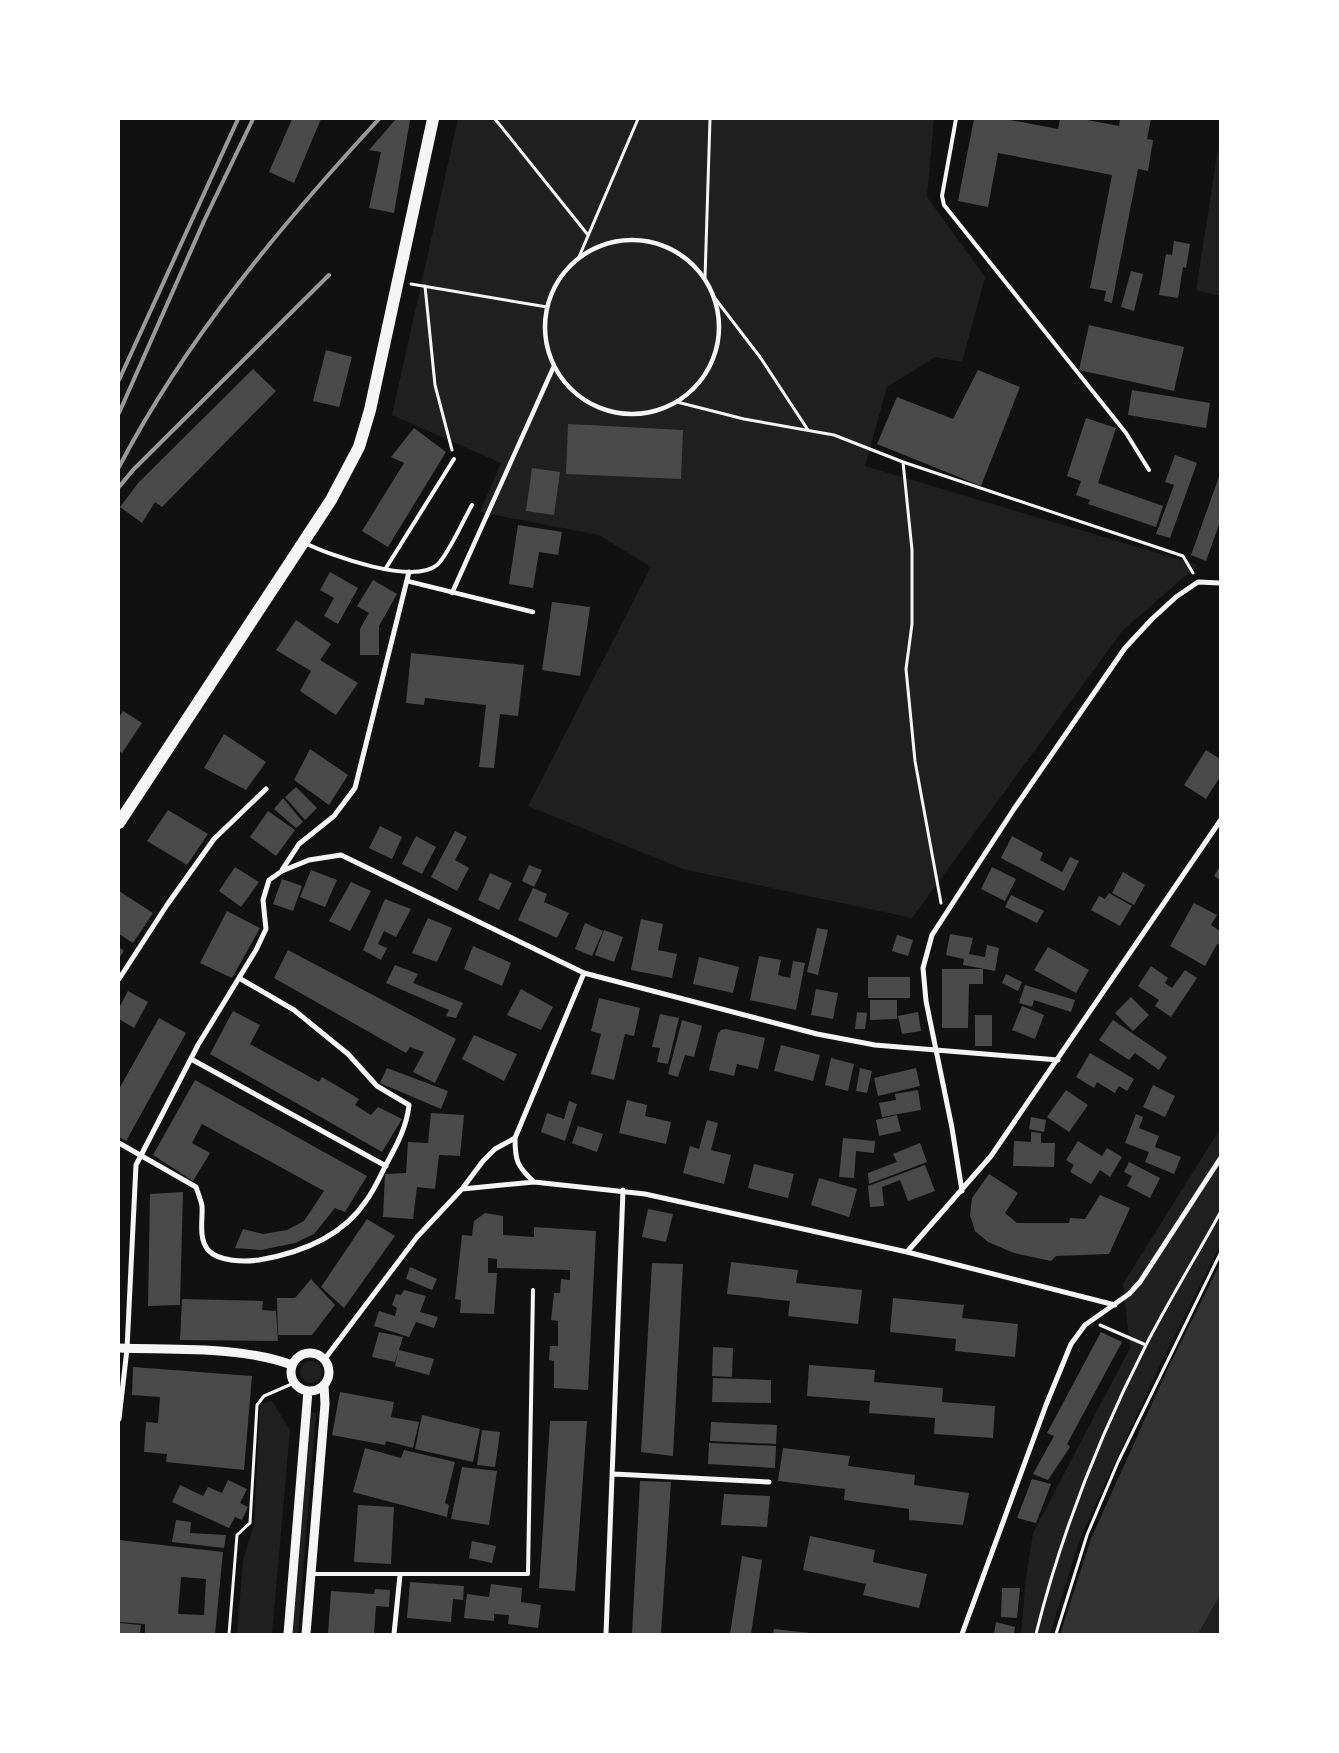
<svg xmlns="http://www.w3.org/2000/svg" width="1339" height="1753" font-family="'Golos Text',sans-serif">
<style>
.green{fill:#202020}
.water{fill:#333}
.pier{fill:#111}
.building{fill:#4a4a4a;fill-rule:evenodd}
.lines{fill:none;stroke-linecap:round;stroke-linejoin:round}
.path{stroke:#f5f5f5;stroke-width:3}
.service{stroke:#f5f5f5;stroke-width:4}
.pedestrian{stroke:#f5f5f5;stroke-width:4.5}
.minor{stroke:#f5f5f5;stroke-width:5}
.tertiary{stroke:#f5f5f5;stroke-width:9}
.primary{stroke:#f5f5f5;stroke-width:12}
.rail{stroke:#9a9a9a;stroke-width:4}
</style>
<rect width="100%" height="100%" fill="#111"/>
<path class="green" d="M458,119H934L927,197L985,277L962,362L935,357L887,387L865,466L1198,565L1123,630L912,918L683,869L528,806L651,567L599,535L480,512L501,463L392,415Z
M1220,136V296L1196,290Z
M1220,1129V1245L1160,1365L1081,1536L1050,1634H1021L1026,1577L1033,1533L1130,1348L1123,1284Z
M300 1372a11 11 0 1 1 22 0a11 11 0 1 1-22 0Z
M272,1401L290,1430L272,1634H237L243,1560L254,1525L260,1404Z
M311,1413H316L298,1634H293Z
M1220,1595V1634H1198Z"/>
<path class="water" d="M1220,1264V1595L1198,1634H1060L1091,1538L1167,1370Z"/>
<path class="pier" d="M1220,1262L1167,1370L1091,1538L1060,1634H1057L1088,1537L1165,1369Z"/>
<path class="building" d="M292,119H321L294,183L269,172Z
M396,119L410,120L394,213L369,208L381,152L369,150Z
M974,119H1005L1058,129L1060,119H1082L1119,126L1120,119H1151L1147,139L1153,140L1148,171L1138,169L1112,303L1104,301L1106,291L1090,288L1112,175L998,153L988,207L958,201Z
M1174,241L1190,244L1186,268L1183,267L1178,298L1159,295L1166,254L1172,255Z
M1131,271L1143,274L1134,311L1121,307Z
M1089,325L1184,347L1174,391L1079,370Z
M326,350L352,357L339,407L313,401Z
M253,369L276,391L162,507L155,502L142,523L120,507L139,482Z
M978,370L1020,387L981,486L877,444L897,397L953,419Z
M1132,390L1210,403L1206,428L1128,415Z
M1086,418L1116,428L1098,483L1163,506L1156,527L1088,504L1090,500L1076,495L1081,481L1067,476Z
M568,424L683,430L681,479L566,474Z
M414,428L446,452L388,547L362,531L404,463L391,457Z
M1175,455L1197,463L1170,538L1156,534L1174,485L1165,482Z
M532,468L560,472L554,515L526,511Z
M1220,474V522L1206,561L1191,555Z
M518,525L562,532L558,555L539,552L533,588L509,584Z
M330,572L358,588L338,624L324,616L334,598L320,590Z
M373,580L397,594L379,626V655H360V629L369,613L357,606Z
M552,602L590,607L580,676L542,670Z
M296,620L331,644L320,660L358,683L336,715L300,691L311,671L276,650Z
M411,653L524,665L518,716L500,714L494,768L479,767L486,705L425,698L424,705L406,703Z
M123,711L142,723L122,753L119,751V717Z
M224,734L266,762L246,790L204,768Z
M310,749L348,775L329,805L294,780Z
M1206,750L1220,759V777L1206,799L1184,785Z
M296,787L317,808L305,820L285,797Z
M283,798L303,822L296,828L274,809Z
M168,810L208,834L187,865L147,841Z
M268,811L295,830L276,856L250,837Z
M380,826L402,837L392,859L369,848Z
M455,831L467,837L455,860L469,868L457,891L431,877Z
M416,836L436,847L422,874L402,864Z
M1012,836L1043,853L1040,860L1062,872L1070,857L1079,861L1064,891L1001,858Z
M529,865L542,870L534,887L522,881Z
M1220,866V880L1214,876Z
M235,867L259,882L241,907L219,891Z
M992,867L1016,879L1005,901L981,889Z
M311,870L337,880L325,907L300,897Z
M1123,872L1145,885L1134,905L1112,893Z
M490,873L512,883L499,910L478,900Z
M282,879L302,886L293,911L273,904Z
M351,882L371,891L350,931L329,921Z
M533,888L547,894L544,902L569,913L557,938L518,920Z
M119,891L153,913L133,943L119,934Z
M1109,893L1132,906L1120,926L1091,910L1099,896L1105,899Z
M1011,895L1044,911L1037,923L1005,907Z
M385,899L411,909L396,937L384,931L378,944L387,948L381,960L363,950Z
M1194,903L1217,915L1211,925L1220,931V945L1217,944L1205,966L1170,946Z
M227,911L260,928L232,978L200,963Z
M428,918L452,928L437,962L412,953Z
M641,919L663,924L658,950L677,954L672,978L631,970Z
M585,923L603,931L592,956L575,949Z
M817,928L828,930L818,975L807,972Z
M604,930L623,937L614,962L595,955Z
M950,934L973,938L969,954L985,957L987,945L999,948L995,971L963,965L964,959L946,955Z
M897,935L913,940L908,956L892,951Z
M473,946L511,963L502,986L464,969Z
M119,947L124,951L119,958Z
M1048,947L1089,970L1076,993L1034,970Z
M288,950L456,1039L435,1083L413,1072L424,1052L410,1047L406,1053L274,978Z
M759,956L781,960L778,975L790,978L793,961L805,963L796,1010L750,1000Z
M699,957L739,967L733,993L693,984Z
M395,965L418,974L413,983L463,1003L456,1018L446,1016L449,1010L386,983Z
M1151,966L1168,978L1165,983L1172,988L1185,970L1197,978L1171,1017L1155,1006L1159,1000L1138,986Z
M942,969H983V984H969L968,1028H942Z
M1006,974L1022,982L1018,991L1002,983Z
M868,977H910V998H868Z
M1025,985L1075,1000L1071,1012L1034,1000L1032,1007L1019,1003Z
M521,989L553,1007L541,1030L507,1015Z
M816,989L838,993L833,1019L811,1015Z
M128,991L148,1002L134,1028L119,1019V1008Z
M1131,997L1149,1015L1133,1031L1115,1013Z
M599,998L640,1008L634,1036L625,1034L614,1080L591,1074L601,1034L591,1031Z
M870,1000H897V1019L870,1020Z
M1022,1006L1044,1015L1035,1039L1012,1030Z
M233,1011L260,1025L250,1044L319,1082L322,1077L359,1099L355,1105L371,1115L378,1107L402,1119L382,1152L210,1054Z
M857,1012L867,1013L865,1029H855Z
M918,1012L921,1031L902,1034L898,1016Z
M660,1014L679,1018L668,1064L657,1062L660,1048L652,1047Z
M975,1015H992V1046H975Z
M159,1018L186,1033L126,1141L119,1137V1089Z
M682,1020L702,1026L694,1057L685,1055L678,1077L668,1074Z
M1113,1020L1167,1057L1159,1070L1135,1053L1129,1060L1099,1040Z
M726,1029L765,1038L758,1069L737,1064L734,1076L709,1070L718,1034L721,1030Z
M474,1035L517,1054L504,1081L462,1059Z
M781,1045L820,1055L813,1081L774,1071Z
M1090,1053L1134,1079L1127,1091L1119,1086L1115,1093L1097,1082L1094,1088L1076,1077Z
M831,1058L854,1064L848,1091L825,1085Z
M387,1068L448,1091L441,1109L380,1083Z
M860,1068L872,1071L867,1093L856,1091Z
M916,1068L920,1086L878,1096L874,1078Z
M195,1080L367,1176L345,1212L335,1208L314,1234L295,1243L261,1250L235,1248L243,1229L263,1234L287,1230L304,1221L324,1191L202,1124L192,1143L210,1153L193,1181L153,1155Z
M1153,1085L1175,1096L1165,1117L1143,1107Z
M918,1090L921,1110L882,1117L879,1103L896,1100L895,1094Z
M1066,1090L1088,1105L1069,1132L1047,1117Z
M627,1100L647,1105L645,1116L671,1122L666,1144L619,1133Z
M569,1101L577,1104L565,1141L541,1132L547,1113L564,1119Z
M431,1113L464,1115L460,1156L439,1155L435,1189L417,1187L413,1219L383,1217L385,1174L406,1173L408,1142L428,1143Z
M1136,1114L1143,1117L1139,1128L1159,1136L1155,1147L1181,1157L1174,1174L1145,1162L1149,1152L1125,1143Z
M897,1115L901,1131L879,1136L876,1120Z
M1031,1117L1046,1120L1044,1132L1029,1129Z
M707,1120L718,1123L711,1150L731,1155L724,1184L683,1173L690,1146L699,1149Z
M578,1126L603,1134L597,1152L572,1143Z
M1031,1132L1041,1133V1143H1055L1054,1167L1013,1166L1014,1141L1031,1142Z
M843,1138L875,1141L874,1153L856,1151L854,1178L839,1177Z
M1078,1141L1102,1156L1107,1148L1122,1157L1110,1177L1100,1170L1091,1184L1070,1172L1074,1165L1066,1160Z
M920,1143L927,1162L869,1184L868,1173L897,1162L893,1154Z
M1129,1162L1160,1178L1150,1198L1127,1186L1132,1176L1124,1172Z
M754,1164L794,1174L788,1198L748,1188Z
M925,1165L935,1191L908,1201L900,1180L882,1187L884,1206L870,1207L868,1186Z
M989,1174L1018,1193L1005,1213L1017,1223H1069L1070,1218L1085,1219L1100,1195L1130,1208L1109,1254L1056,1256L1051,1261L1014,1253L988,1242L975,1231L970,1215L972,1198Z
M819,1178L857,1189L849,1217L811,1205Z
M183,1192L180,1305L148,1306L150,1194Z
M648,1209L673,1214L666,1242L642,1237Z
M485,1213L503,1216V1235L534,1237V1227L596,1231L588,1390L554,1388V1361L549,1360L550,1346H558V1321L551,1320L554,1293H560L561,1279L570,1280V1270L497,1268V1259L488,1258V1273H497L494,1314L460,1313L461,1300L455,1299L462,1235L472,1236L474,1221Z
M367,1219L395,1236L344,1308L321,1287Z
M731,1262L798,1270L796,1283L862,1290L858,1324L788,1316L790,1301L727,1294Z
M652,1263L683,1264L673,1456L641,1452Z
M410,1267L437,1279L432,1290L406,1279Z
M311,1279L335,1305L312,1335H278L277,1298H295Z
M404,1290L426,1296L420,1312L438,1317L434,1328L416,1322L409,1337L374,1326L379,1311L395,1316L397,1308L392,1305L396,1294L401,1295Z
M893,1298L964,1305L962,1318L1018,1324L1015,1357L955,1351L956,1339L890,1332Z
M182,1299L263,1301L262,1310L276,1311L278,1341L180,1340Z
M379,1332L403,1337L399,1350L434,1359L429,1375L395,1366L398,1352L395,1362L372,1357Z
M1101,1332L1122,1342L1067,1444L1070,1447L1048,1480L1033,1474L1054,1436L1047,1433Z
M713,1347L733,1348L732,1377L712,1376Z
M809,1365L875,1370L874,1382L943,1388L942,1402L995,1406L993,1438L934,1434L935,1418L869,1413L870,1401L807,1396Z
M133,1367L252,1376L244,1470L166,1462L167,1454L144,1452L146,1422L158,1423L160,1397L132,1395Z
M713,1378L771,1380V1403L712,1402Z
M340,1392L394,1402L391,1417L419,1422L413,1448L386,1441L385,1445L332,1435Z
M422,1415L480,1429L473,1462L415,1449Z
M550,1421H587L575,1591L539,1588Z
M711,1422L777,1425L776,1444L710,1441Z
M482,1430L500,1432L495,1467L477,1465Z
M709,1443L776,1446L775,1468L708,1464Z
M365,1448L401,1458L404,1450L455,1462L445,1503L449,1505L447,1517L353,1492Z
M783,1448L850,1456L848,1466L915,1475L914,1485L969,1493L963,1525L909,1520V1509L844,1500L845,1489L778,1481Z
M462,1467L497,1471L489,1525L451,1519Z
M1032,1479L1051,1484L1036,1523L1017,1518Z
M228,1480L247,1489L240,1503L248,1507L242,1520L235,1517L229,1528L172,1502L180,1485L203,1496L208,1487L222,1493Z
M640,1481L671,1482L661,1634H632Z
M724,1494L770,1496L767,1527L721,1525Z
M358,1505L394,1507L391,1564L354,1562Z
M176,1520L191,1522L190,1533L226,1535L224,1548L172,1542Z
M810,1536L875,1550L873,1562L927,1574L919,1608L863,1595L866,1584L803,1570Z
M119,1540L223,1552L215,1634H145V1624L119,1622ZM181,1577L206,1579L204,1615L178,1614Z
M472,1541L496,1546L492,1563L469,1558Z
M742,1556L762,1560L751,1634H730Z
M410,1582L464,1586L463,1600L453,1599L451,1622L407,1618Z
M491,1584L522,1588L521,1602L541,1605L538,1628L508,1624L509,1615L494,1614V1621L464,1618L467,1594L489,1597Z
M1002,1588H1020L1017,1618L1001,1617Z
M375,1589L390,1590L389,1607L376,1606L374,1634H328L331,1591L374,1594Z
M996,1622L1015,1627L1014,1634H994Z
M119,1623L141,1625L140,1634H119Z
M774,1629L810,1633V1634H773Z"/>
<g class="lines">
<path class="path" d="M495,119L588,235
M579,257L638,119
M705,278L710,119
M411,284L547,307
M425,286L435,385L452,450
M714,297L760,357L808,430
M677,402L744,419L834,435L903,462L1183,556L1193,573
M903,462L912,550V624L906,669L915,761L941,903
M1100,1325L1146,1345
M229,1634L237,1535L250,1523L257,1405L264,1396L294,1383
M1036,1634C1061,1534 1099,1437 1146,1345C1169,1300 1196,1257 1220,1213
M1056,1634L1087,1535L1118,1462L1220,1254"/>
<path class="service" d="M956,119L942,196L944,205L1126,433L1149,470
M305,543C331,556 413,585 437,565C447,557 464,519 472,505
M386,568L454,459
M311,1574H528L533,1290"/>
<path class="pedestrian" d="M545 327a87 87 0 1 1 174 0a87 87 0 1 1-174 0Z
M407,581L533,612
M452,593L554,366"/>
<path class="minor" d="M282,870L299,844L334,816L355,788L409,572
M119,979L167,905L214,839L266,789
M191,1059L386,1166
M119,1143L196,1187C198,1193 201,1200 202,1206C203,1220 198,1237 208,1250C219,1262 245,1262 259,1260C300,1253 342,1237 366,1201C375,1189 381,1174 388,1161C398,1143 407,1125 409,1105L377,1086L348,1054L294,1010L239,978
M534,1182C517,1166 515,1161 515,1138L584,973
M462,1189L534,1182L645,1194L907,1252L1115,1305
M962,1191L952,1128L926,1001L923,968L932,935L1014,809L1125,648L1152,619L1176,597L1198,582L1220,583
M907,1252L991,1156L1220,821
M324,1360L417,1237L462,1189L483,1161L495,1149L515,1138
M119,1419L127,1349L136,1165L198,1045L256,950L266,929L263,900L269,880L282,871L309,860L341,855L584,973L817,1034L875,1045L1058,1060
M614,1474L769,1482
M394,1634L400,1575
M606,1634L623,1190
M962,1634L1046,1405L1071,1344L1085,1325L1129,1294L1140,1282L1220,1159"/>
<path class="tertiary" d="M119,1348C173,1350 241,1346 292,1365
M291 1372a19 19 0 1 1 38 0a19 19 0 1 1-38 0Z
M288,1634L308,1391
M306,1634L325,1404L324,1385"/>
<path class="primary" d="M119,823L331,500L359,447L370,410L433,119"/>
<path class="rail" d="M119,380L238,119
M119,413L204,221L253,119
M119,467C186,339 281,225 379,119
M119,487L133,470L329,275"/>
</g>
<rect width="1339" height="1753" fill="none" stroke="#ffffff" stroke-width="240"/>
</svg>
